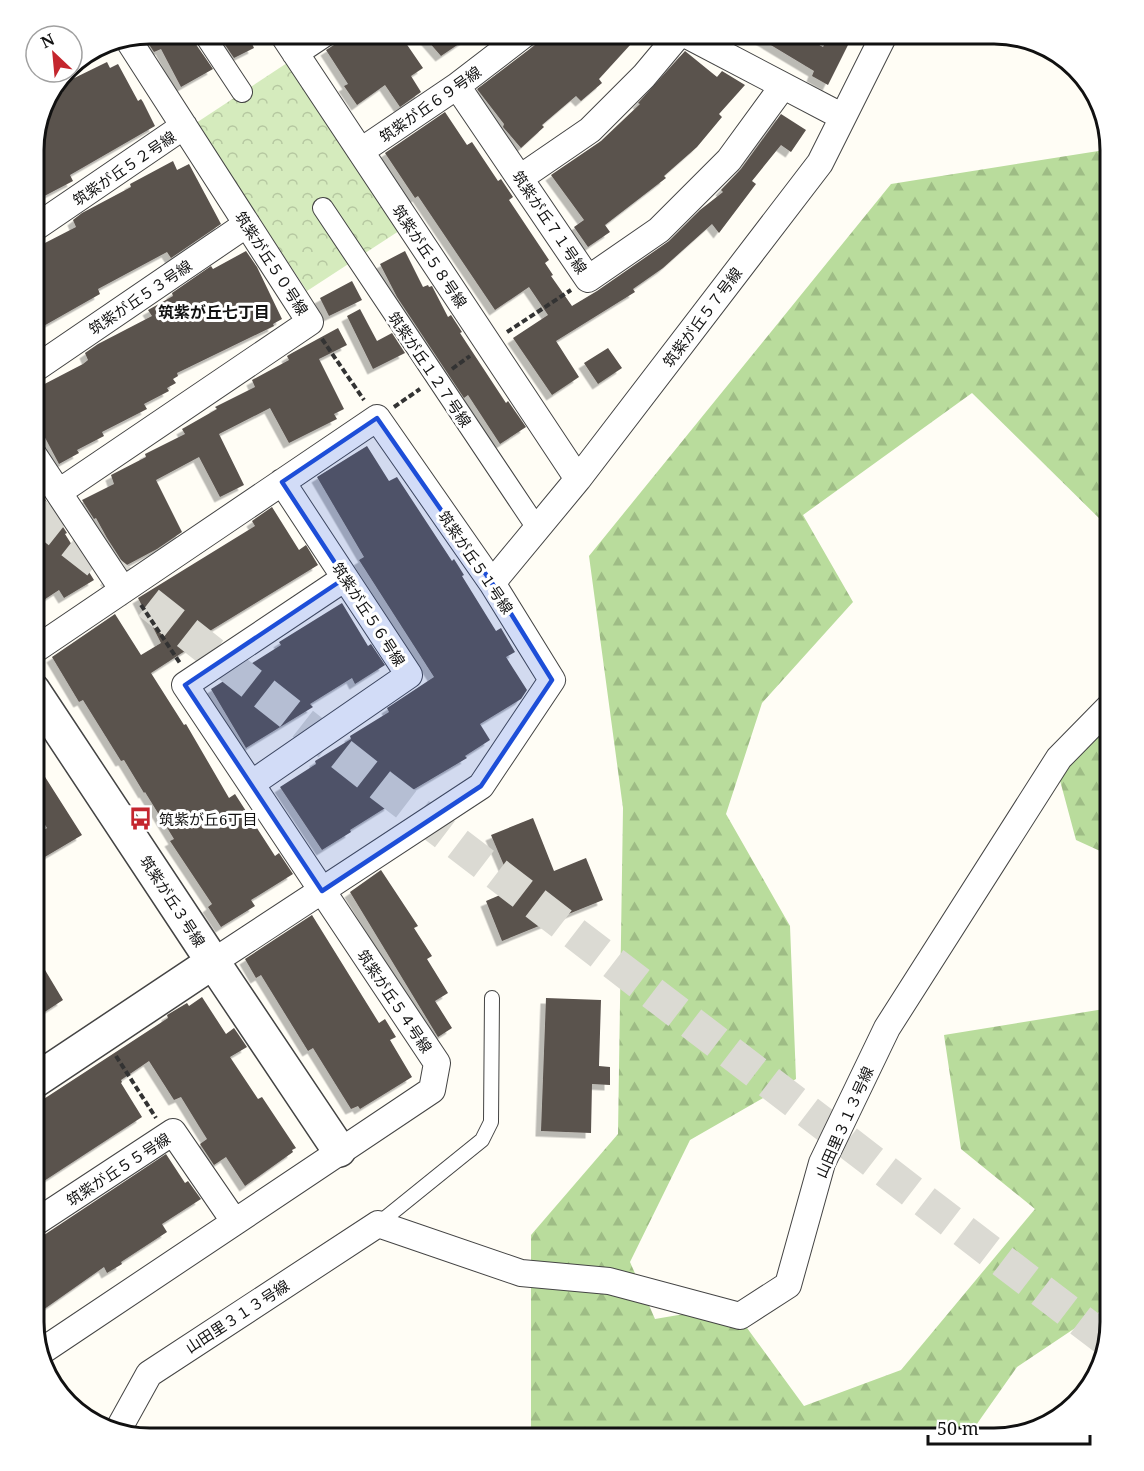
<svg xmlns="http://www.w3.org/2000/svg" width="1144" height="1471" font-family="'Noto Serif','Noto Sans JP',serif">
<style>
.forest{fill:url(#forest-firs)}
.park{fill:url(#park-crowns)}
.building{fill:#5a524d;filter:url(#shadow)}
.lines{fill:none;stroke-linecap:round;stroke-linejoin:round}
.tertiary-tunnel{stroke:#dbdad3;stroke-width:33;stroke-dasharray:33 16;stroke-linecap:butt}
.service-casing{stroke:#444;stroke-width:16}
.pedestrian-casing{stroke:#444;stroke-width:22}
.minor-casing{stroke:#444;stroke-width:28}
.tertiary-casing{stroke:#444;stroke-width:36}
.path{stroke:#333;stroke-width:4;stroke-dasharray:6 3;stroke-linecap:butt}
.service{stroke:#fff;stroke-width:14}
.pedestrian{stroke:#fff;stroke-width:20}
.minor{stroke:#fff;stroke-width:26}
.tertiary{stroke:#fff;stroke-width:33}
.marked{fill:#1d4ed8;fill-opacity:0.2;stroke:#1d4ed8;stroke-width:4.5;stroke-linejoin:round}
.labels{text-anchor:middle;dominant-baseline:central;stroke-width:6;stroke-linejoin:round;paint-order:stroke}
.street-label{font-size:15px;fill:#111;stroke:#fff}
.poi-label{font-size:15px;fill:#111;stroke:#fff;text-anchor:start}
.neighbourhood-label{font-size:16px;font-weight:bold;fill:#111;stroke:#fff}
.rim{fill:none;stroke:#111;stroke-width:3}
</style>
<defs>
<pattern id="forest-firs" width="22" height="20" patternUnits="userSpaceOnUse" patternTransform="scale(1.5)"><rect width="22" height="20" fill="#b9dc9c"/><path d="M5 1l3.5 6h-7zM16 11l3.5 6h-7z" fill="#9ebc85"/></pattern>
<pattern id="park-crowns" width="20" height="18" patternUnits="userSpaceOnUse" patternTransform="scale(1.5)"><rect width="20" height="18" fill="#d5ebbd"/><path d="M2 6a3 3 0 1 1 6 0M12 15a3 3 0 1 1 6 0" fill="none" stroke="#b6c8a1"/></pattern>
<filter id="shadow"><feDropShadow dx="-5.5" dy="5.5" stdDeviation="0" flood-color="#0004"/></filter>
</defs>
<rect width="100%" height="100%" fill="#fffdf5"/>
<path class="forest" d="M1111,149V532L1108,527L972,393L803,515L853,602L762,703L726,814L790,926L796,1079L690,1140L630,1262L655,1319L731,1306L804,1406L901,1370L1035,1209L961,1149L944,1035L1104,1009L1111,983V1304L1017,1367L967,1438H531V1235L618,1134L623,808L589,556L891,184Z
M1111,725V856L1076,840L1058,773Z"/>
<path class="park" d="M290,61L402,229L307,291L196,123Z"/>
<path class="building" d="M151,33H191L193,40L213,69L181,87L161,49L154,52L144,37Z
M217,33H247L254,48L234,58Z
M341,33H399L423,68L411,76L421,92L400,107L385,85L357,105L344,86L348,84L326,50L334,45Z
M421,33H475L441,56Z
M542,33H579L591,43L600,33H641L599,79L602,83L581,101L576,96L542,125L544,127L521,148L503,127L504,124L477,89L535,45Z
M751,33H798L823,47L830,33H854L828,85L812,76L814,71Z
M685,51L717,77L722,71L745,85L719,114L722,117L697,147L664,176L666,178L605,225L610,232L588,247L574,227L584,220L551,175L601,141L640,104L638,103Z
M107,62L110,68L118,64L138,101L141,99L143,102L155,126L70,175L73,181L33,202V141L44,102L63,92L60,85Z
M445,112L467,145L472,142L498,181L501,179L513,197L509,200L549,260L545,263L553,275L551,276L572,306L597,291L669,241L700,210L723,192L721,190L741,169L781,114L806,130L791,152L781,145L752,181L756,184L719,233L712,224L663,268L633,289L635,292L556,341L579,377L552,395L513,338L548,315L529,287L495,310L418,196L415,198L385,153Z
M173,161L177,170L189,164L221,224L171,258L167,252L98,289L100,294L33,332V254L42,249L41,245L76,227L73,220L82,213L131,187L130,184Z
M246,251L257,267L282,319L273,324L274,326L177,373L178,376L173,379L176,383L167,388L169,391L144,404L147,409L102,432L104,436L77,450L79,453L59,464L33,415V390L83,364L88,360L85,353L98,344L152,316L148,310L173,296L172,293L211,266L213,269Z
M405,251L423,287L428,285L429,287L432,286L448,317L451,315L462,332L460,333L506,403L508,401L526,427L500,444L468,395L464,398L397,297L380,264Z
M352,281L362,300L329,316L320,298Z
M360,309L377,341L392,333L405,353L373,369L347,316Z
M338,328L347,345L319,359L344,409L334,414L337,419L289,443L270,408L219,434L244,485L220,497L199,457L156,480L182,532L157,549L125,566L107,538L96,518L94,519L82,500L114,484L111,475L146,457L145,454L185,434L182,429L217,409L215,407L255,387L252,380L289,360L287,356L292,353Z
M608,348L622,368L598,384L584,363Z
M367,446L389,481L397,477L452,561L454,559L464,575L462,576L496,631L501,628L515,652L506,657L527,690L521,699L480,724L490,740L465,756L467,758L389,804L390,805L350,830L351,832L322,850L280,787L316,764L315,761L351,739L350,736L389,712L387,708L434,677L359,560L364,557L317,477Z
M33,481L67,533L65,534L94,580L64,598L59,590L33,607Z
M272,507L299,550L306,545L318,565L200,637L202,640L151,673L184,725L186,724L229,798L235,794L275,856L279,853L293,874L251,900L255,906L221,927L208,907L212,904L170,841L174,839L145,792L144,793L124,760L121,761L83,700L79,702L52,657L115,614L141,655L161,643L138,598L255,526L252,521Z
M342,603L368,646L371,644L385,665L355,684L352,678L310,704L313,707L246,748L211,689L281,645L279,642Z
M33,758L82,835L33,864V837L47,828L33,806Z
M533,818L554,871L586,858L603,900L502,941L486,901L514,889L491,835Z
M381,870L418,926L414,928L432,956L427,959L448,993L435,1001L452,1028L438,1037L350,892Z
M312,915L379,1023L385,1019L396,1037L390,1040L412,1077L360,1109L358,1106L351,1109L313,1048L308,1051L261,975L256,978L245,959Z
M33,950L63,1000L40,1015L33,1003Z
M202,997L226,1034L234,1028L247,1047L230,1057L258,1099L262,1097L296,1148L292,1150L293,1152L245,1186L226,1157L214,1165L200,1144L207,1139L197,1123L181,1097L174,1100L149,1061L121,1080L122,1082L121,1083L142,1117L44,1181L33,1165V1106L168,1018L167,1015L187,1003L189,1006Z
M546,998L601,1000L599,1066L610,1067V1085L592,1084L591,1133L541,1131Z
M166,1154L185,1183L188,1181L201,1199L162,1224L167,1232L121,1262L122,1264L107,1273L104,1267L33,1317V1239L41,1237Z"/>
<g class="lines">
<path class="tertiary-tunnel" d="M33,512L382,786L1106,1340"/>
<defs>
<path id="service" d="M378,1224L482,1140L491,1122L492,998"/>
<path id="pedestrian" d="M203,33L242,92
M323,208L537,528"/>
<path id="minor" d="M282,33L578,479
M683,33L843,117
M295,53L325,33
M457,86L588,279L659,230L729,160L783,86
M361,151L457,86L526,33
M520,178L590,130L644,76L680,33
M33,229L184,126
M33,370L247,224
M33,454L123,590
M59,492L310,322L129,41
M492,583L578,479L820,163L885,33
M33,651L377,418L492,583L552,680L481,786L213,962
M251,784L409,675L282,482
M33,1224L173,1132L234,1221
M42,1351L432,1090L437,1063L185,685L345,578
M118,1430L149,1374L378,1224L521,1273L609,1281L740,1316L788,1285L822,1163L887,1028L1059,758L1111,705"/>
<path id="tertiary" d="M213,962L339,1150
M33,1082L213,962L33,690"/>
</defs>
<use href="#service" class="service-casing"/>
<use href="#pedestrian" class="pedestrian-casing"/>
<use href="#minor" class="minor-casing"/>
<use href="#tertiary" class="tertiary-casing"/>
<path class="path" d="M507,332L571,290
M322,339L364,400
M452,369L470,356
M394,407L420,389
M141,605L180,663
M116,1056L156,1118"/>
<use href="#service" class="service"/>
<use href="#pedestrian" class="pedestrian"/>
<use href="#minor" class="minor"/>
<use href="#tertiary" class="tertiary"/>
</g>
<path class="marked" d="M377,418L492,583L552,680L481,786L322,891L185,685L345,578L282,482Z"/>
<defs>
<symbol id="bus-bare" viewBox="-9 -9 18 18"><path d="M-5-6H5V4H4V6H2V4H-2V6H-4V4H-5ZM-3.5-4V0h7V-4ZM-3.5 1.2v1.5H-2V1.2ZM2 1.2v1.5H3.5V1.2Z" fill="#c4262e" stroke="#fff" stroke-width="2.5" paint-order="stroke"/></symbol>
</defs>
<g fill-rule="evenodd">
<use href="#bus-bare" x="124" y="802" width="33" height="33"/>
</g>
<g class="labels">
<g class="street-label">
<text transform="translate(430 104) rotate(-35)">筑紫が丘６９号線</text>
<text transform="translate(124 168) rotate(-34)">筑紫が丘５２号線</text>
<text transform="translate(550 222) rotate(56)">筑紫が丘７１号線</text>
<text transform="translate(430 256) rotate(56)">筑紫が丘５８号線</text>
<text transform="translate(272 263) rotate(57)">筑紫が丘５０号線</text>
<text transform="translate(140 297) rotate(-34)">筑紫が丘５３号線</text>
<text transform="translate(702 317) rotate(-53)">筑紫が丘５７号線</text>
<text transform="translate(430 369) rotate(56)">筑紫が丘１２７号線</text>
<text transform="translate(476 562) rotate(56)">筑紫が丘５１号線</text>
<text transform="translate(369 614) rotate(57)">筑紫が丘５６号線</text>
<text transform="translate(173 901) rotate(57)">筑紫が丘３号線</text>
<text transform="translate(395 1001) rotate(56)">筑紫が丘５４号線</text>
<text transform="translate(844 1122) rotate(-66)">山田里３１３号線</text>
<text transform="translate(118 1169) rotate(-33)">筑紫が丘５５号線</text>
<text transform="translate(237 1316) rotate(-33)">山田里３１３号線</text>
</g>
<g class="poi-label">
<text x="159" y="819">筑紫が丘6丁目</text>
</g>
<g class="neighbourhood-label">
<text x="214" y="312">筑紫が丘七丁目</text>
</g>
</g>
<path d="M0 0H1144V1471H0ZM150 44H994A106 106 0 0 1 1100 150V1322A106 106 0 0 1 994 1428H150A106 106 0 0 1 44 1322V150A106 106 0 0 1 150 44Z" fill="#fff" fill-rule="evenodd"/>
<path class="rim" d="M150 44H994A106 106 0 0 1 1100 150V1322A106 106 0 0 1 994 1428H150A106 106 0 0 1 44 1322V150A106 106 0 0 1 150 44Z"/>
<g transform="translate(54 54) rotate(334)"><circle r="28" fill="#ffffff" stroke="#a0a0a0" stroke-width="1.5"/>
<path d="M0-4.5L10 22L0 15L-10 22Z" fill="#c4262e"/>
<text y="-9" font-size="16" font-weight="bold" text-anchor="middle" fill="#111111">N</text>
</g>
<path d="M928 1435v9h162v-9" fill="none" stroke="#111111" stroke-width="3"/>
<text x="937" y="1435" font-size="18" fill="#111111" stroke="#ffffff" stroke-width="4.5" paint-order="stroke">50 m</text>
</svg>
